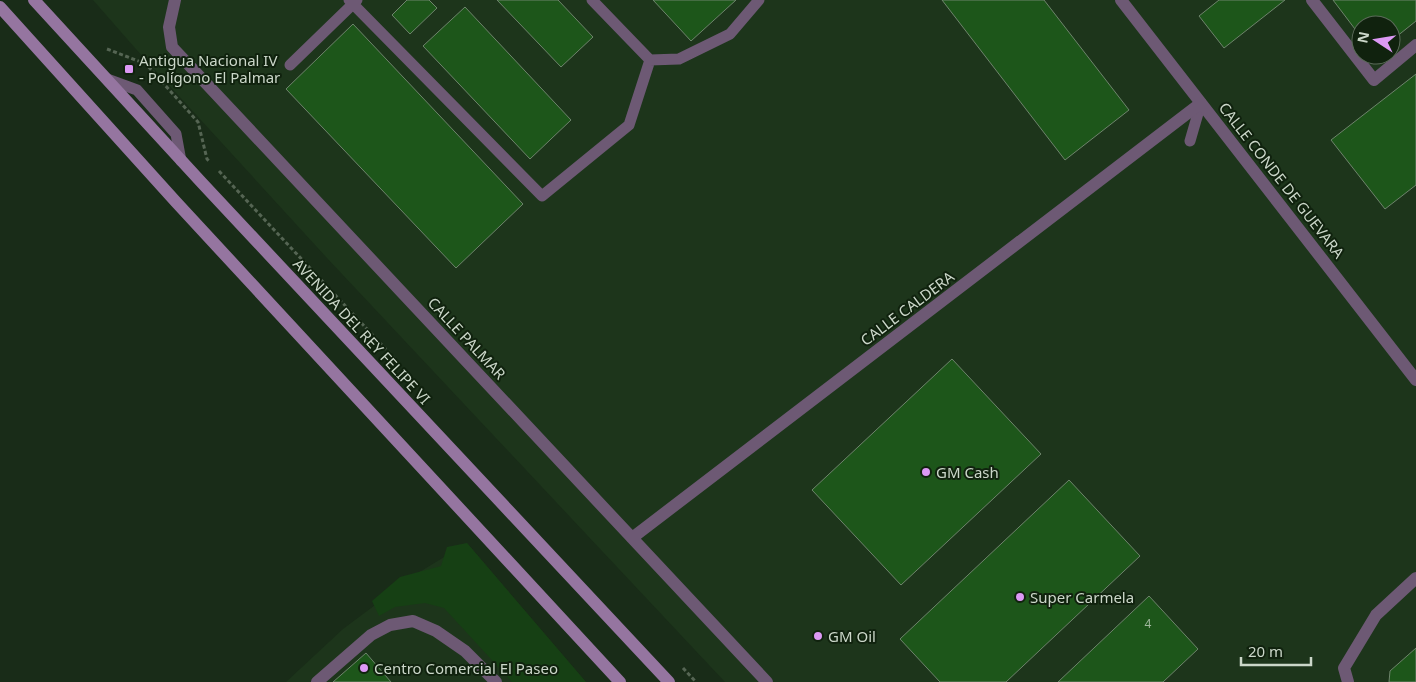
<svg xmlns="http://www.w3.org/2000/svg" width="1416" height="682" font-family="'Noto Sans',sans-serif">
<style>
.built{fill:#1d351b;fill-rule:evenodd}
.green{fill:#164014}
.building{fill:#1d561a;stroke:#6e846c}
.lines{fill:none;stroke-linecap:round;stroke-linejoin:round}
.path{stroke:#556553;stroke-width:3;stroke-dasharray:4 2.5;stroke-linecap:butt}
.service{stroke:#6d5974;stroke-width:11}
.minor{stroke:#6d5974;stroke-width:12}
.secondary{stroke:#9575a0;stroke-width:12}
.poi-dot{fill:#dc99f4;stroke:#10220e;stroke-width:2}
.labels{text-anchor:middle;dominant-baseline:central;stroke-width:4;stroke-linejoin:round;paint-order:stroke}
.number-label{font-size:12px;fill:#a0b79d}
.poi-label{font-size:15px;fill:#cbd7c9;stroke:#10220e;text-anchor:start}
.street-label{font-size:15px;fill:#cbd7c9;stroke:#10220e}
</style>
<rect width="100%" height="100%" fill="#192c18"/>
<path class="built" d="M93,0H1416V682H725L327,258L135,48ZM1361,25H1391V55H1361Z
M467,543L586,682H286L343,629L418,573Z"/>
<path class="green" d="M467,543L586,682H512L444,608L425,603L395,607L379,616L372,601L400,577L441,566L447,547Z"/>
<path class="building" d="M407,0H429L437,8L410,34L392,15Z
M497,0H558L593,37L561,67Z
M653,0H736L691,41Z
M942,0H1044L1129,110L1065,160Z
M1219,0H1285L1224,48L1199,16Z
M1333,0H1416V21L1391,41V25H1361V37Z
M465,7L571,120L530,159L423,46Z
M353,24L523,204L456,268L286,89Z
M1416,74V185L1385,209L1331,140Z
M952,359L1041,454L901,585L812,490Z
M1069,480L1140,556L1006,682H940L900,639Z
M1149,596L1198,649L1163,682H1058Z
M1416,648V682H1389L1390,671Z
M366,653L391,682H333Z"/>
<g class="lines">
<path class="path" d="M107,49L146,64L198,122L207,159L209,161
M219,171L396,360
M683,668L696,682"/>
<path class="service" d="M349,0L542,196L629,125L650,60
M592,0L650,60L679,59L730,34L759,0
M290,65L357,0
M107,79L137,90L176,134L181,161
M1190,141L1201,103"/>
<path class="minor" d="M175,0L169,27L172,47L767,682
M1121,0L1416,380
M1312,0L1374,80L1416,45
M632,538L1201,103
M317,682L371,635L390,625L413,621L436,631L465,651L496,682
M1348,682L1344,668L1376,615L1416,578"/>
<path class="secondary" d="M34,0L202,183L669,682
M0,7L176,202L620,682"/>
</g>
<g class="poi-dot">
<rect x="124" y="64" width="10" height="10" rx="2.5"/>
<circle cx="926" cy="472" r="5"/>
<circle cx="1020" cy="597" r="5"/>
<circle cx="818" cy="636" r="5"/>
<circle cx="364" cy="668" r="5"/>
</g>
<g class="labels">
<g class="number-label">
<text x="1148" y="623">4</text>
</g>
<g class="poi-label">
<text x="139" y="60">Antigua Nacional IV<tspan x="139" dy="17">- Polígono El Palmar</tspan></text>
<text x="936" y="472">GM Cash</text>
<text x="1030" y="597">Super Carmela</text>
<text x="828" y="636">GM Oil</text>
<text x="374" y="668">Centro Comercial El Paseo</text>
</g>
<g class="street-label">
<text transform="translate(1282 180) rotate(52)">CALLE CONDE DE GUEVARA</text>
<text transform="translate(907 308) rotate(-37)">CALLE CALDERA</text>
<text transform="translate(362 331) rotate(47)">AVENIDA DEL REY FELIPE VI</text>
<text transform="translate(467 338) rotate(47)">CALLE PALMAR</text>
</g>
</g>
<g transform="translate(1376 40) rotate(282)"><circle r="24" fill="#10220e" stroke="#5b6a59"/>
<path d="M0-4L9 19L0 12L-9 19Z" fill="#dc99f4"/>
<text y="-8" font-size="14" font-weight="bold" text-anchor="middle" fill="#cbd7c9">N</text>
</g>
<path d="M1241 657v8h70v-8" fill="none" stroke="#cbd7c9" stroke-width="2.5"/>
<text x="1248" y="657" font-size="15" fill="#cbd7c9" stroke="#10220e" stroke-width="4" paint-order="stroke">20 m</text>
</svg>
